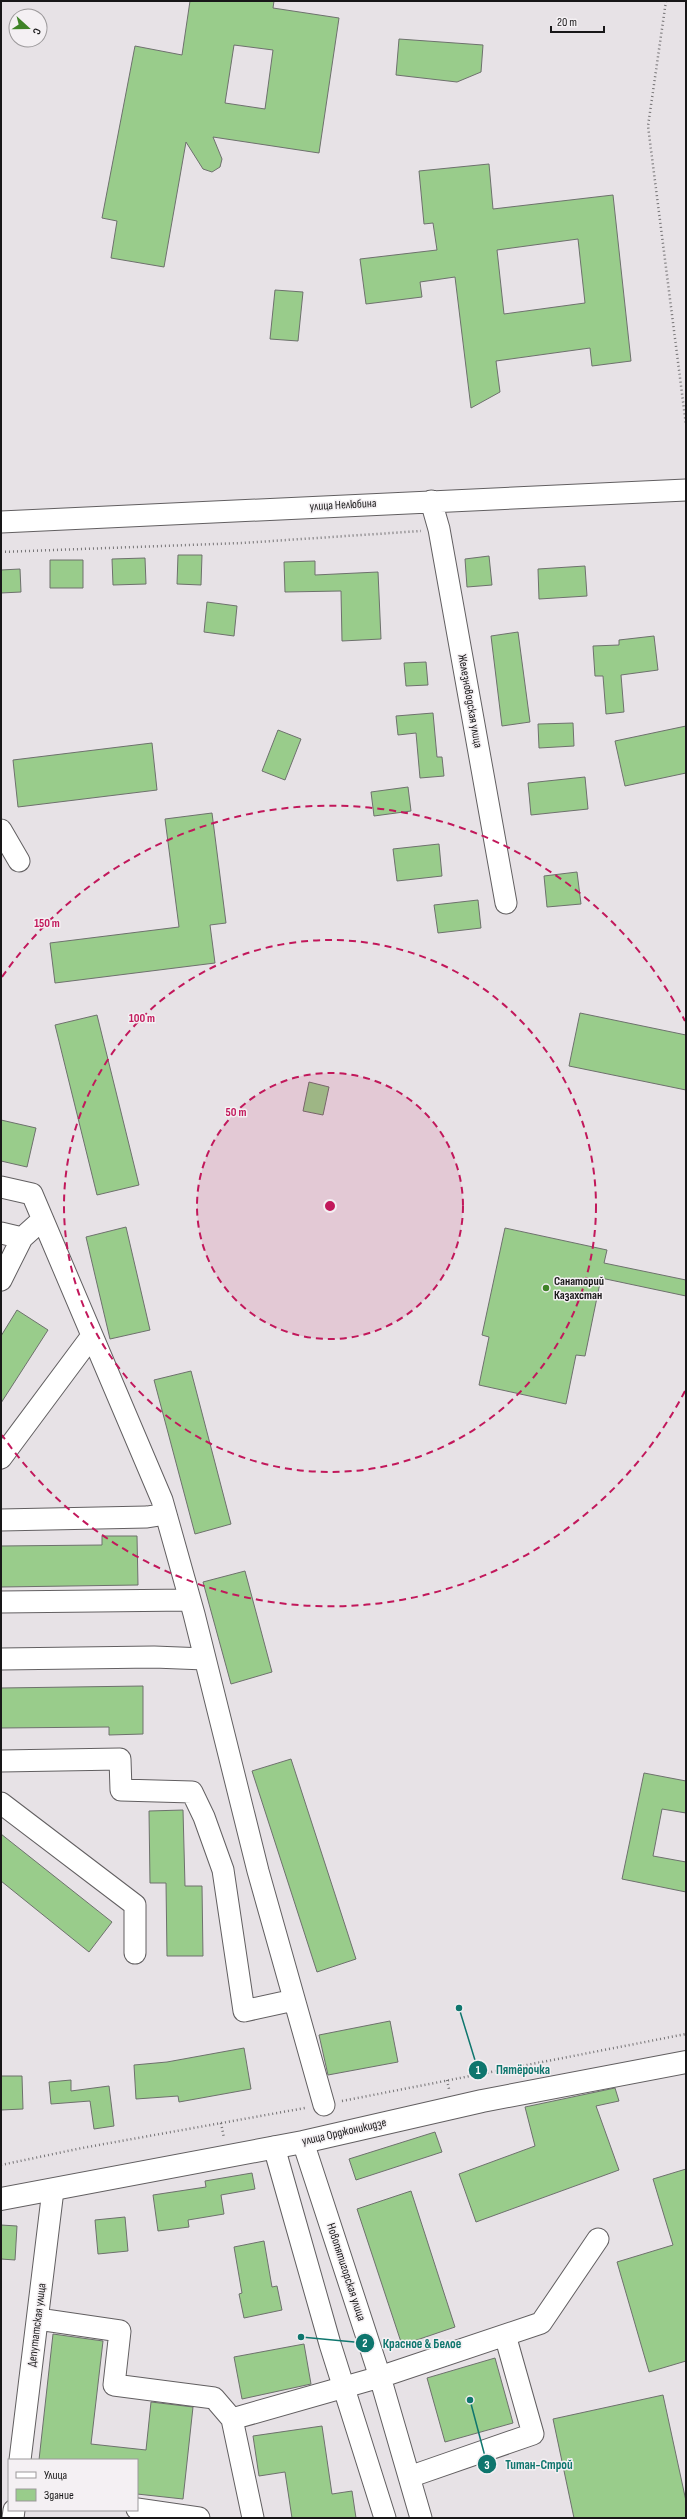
<svg xmlns="http://www.w3.org/2000/svg" width="687" height="2519" font-family="'Sofia Sans Condensed',sans-serif">
<style>
.building{fill:#99cc8b;stroke:#6e716d;fill-rule:evenodd}
.lines{fill:none;stroke-linecap:round;stroke-linejoin:round}
.minor-casing{stroke:#625f61;stroke-width:23}
.major-casing{stroke:#625f61;stroke-width:24}
.path{stroke:#757375;stroke-width:2.5;stroke-dasharray:1 3;stroke-linecap:butt}
.minor{stroke:#fff;stroke-width:21}
.major{stroke:#fff;stroke-width:22}
.ring{fill:none;stroke:#c2185b;stroke-width:2;stroke-dasharray:7 5}
.poi-dot{fill:#3e8327;stroke:#f4f0f3;stroke-width:1.5}
.labels{text-anchor:middle;dominant-baseline:central;stroke-width:3;stroke-linejoin:round;paint-order:stroke}
.street-label{font-size:12px;fill:#181718;stroke:#f4f0f3}
.poi-label{font-size:12px;font-weight:bold;fill:#181718;stroke:#f4f0f3;text-anchor:start}
.centre{fill:#c2185b;stroke:#f4f0f3;stroke-width:2}
.ring-label{font-size:12px;text-anchor:middle;font-weight:bold;fill:#c2185b;stroke:#f4f0f3;stroke-width:3;stroke-linejoin:round;paint-order:stroke}
.leader{fill:none;stroke:#0f766e;stroke-width:1.5}
.callout-dot{fill:#0f766e;stroke:#f4f0f3;stroke-width:1.5}
.mark-label{font-size:12px;text-anchor:middle;font-weight:bold;fill:#fff}
.callout-label{font-size:13px;text-anchor:middle;font-weight:bold;fill:#0f766e;stroke:#f4f0f3;stroke-width:3;stroke-linejoin:round;paint-order:stroke}
</style>
<rect width="100%" height="100%" fill="#e7e2e6"/>
<path class="building" d="M190,1H274L273,8L339,18L319,153L213,137L222,159L220,167L212,172L203,169L186,142L164,267L111,258L117,221L102,218L135,46L182,55ZM234,45L273,50L265,109L225,103Z
M399,39L483,45L481,72L457,82L396,75Z
M489,164L493,209L613,195L631,361L592,366L590,348L496,361L500,392L471,408L455,277L420,282L422,297L366,304L360,259L437,250L433,223L424,224L419,171ZM578,239L585,303L504,314L497,250Z
M275,290L303,292L298,341L270,339Z
M178,555H202L201,585L177,584Z
M489,556L492,585L467,587L465,559Z
M145,558L146,584L113,585L112,559Z
M50,560H83V588H50Z
M315,561V575L378,572L381,639L342,641L341,591L285,592L284,562Z
M585,566L587,596L539,599L538,569Z
M20,569L21,592L1,593V570Z
M207,602L237,606L234,636L204,632Z
M518,632L530,722L502,726L491,636Z
M654,636L658,670L621,675L624,712L606,714L603,676H595L593,646L619,645V640Z
M426,662L428,685L406,686L404,663Z
M433,713L437,757H442L444,776L420,778L416,733L398,735L396,716Z
M573,723L574,746L539,748L538,724Z
M686,726V773L625,786L615,741Z
M278,730L301,739L285,780L262,771Z
M152,743L157,790L18,807L13,760Z
M585,777L588,809L531,815L528,783Z
M408,787L411,811L374,816L371,792Z
M212,813L226,923L210,925L215,963L55,983L50,943L179,927L165,819Z
M439,844L442,876L397,881L393,849Z
M577,872L581,904L547,907L544,876Z
M478,900L481,928L438,933L434,905Z
M580,1013L686,1035V1090L569,1066Z
M97,1015L139,1185L97,1195L55,1025Z
M309,1082L329,1087L323,1115L303,1111Z
M1,1120L36,1128L27,1167L1,1161Z
M126,1227L150,1330L110,1339L86,1237Z
M505,1228L607,1250L604,1263L686,1280V1296L601,1278L585,1356L576,1355L566,1404L479,1385L489,1337L482,1335Z
M17,1310L48,1330L1,1403V1336Z
M191,1371L231,1524L195,1534L154,1380Z
M102,1536H137L138,1585L1,1587V1546L102,1545Z
M245,1571L272,1672L231,1684L203,1582Z
M143,1686V1734L109,1735V1727L1,1728V1688Z
M291,1759L356,1959L317,1972L252,1771Z
M644,1773L686,1781V1813L662,1809L653,1856L686,1862V1892L622,1879Z
M183,1810L185,1886H202L203,1956H167L166,1883H150L149,1811Z
M1,1834L112,1922L89,1952L1,1881Z
M390,2021L398,2062L328,2075L319,2035Z
M244,2048L251,2089L179,2102L178,2096L136,2099L134,2065L167,2062Z
M1,2076H22L23,2109L1,2110Z
M71,2080V2091L109,2086L114,2126L94,2129L90,2101L51,2104L49,2082Z
M615,2088L619,2101L596,2106L619,2170L476,2222L459,2174L535,2146L525,2107Z
M435,2132L442,2152L356,2180L349,2159Z
M686,2169V2361L649,2372L617,2262L673,2245L653,2179Z
M252,2173L255,2189L221,2195L224,2214L188,2220L189,2227L158,2231L153,2195L206,2187L205,2181Z
M411,2191L455,2327L402,2345L357,2209Z
M125,2217L128,2251L98,2254L95,2220Z
M1,2225L17,2226L15,2260L1,2259Z
M264,2241L272,2287L277,2286L282,2310L244,2318L239,2294L242,2293L234,2247Z
M53,2334L103,2341L91,2444L146,2450L151,2402L193,2407L183,2499L137,2494V2460H39Z
M304,2344L311,2384L242,2399L234,2357Z
M495,2358L513,2423L445,2442L427,2378Z
M663,2395L686,2501V2518H574L553,2419Z
M322,2426L332,2494L352,2491L356,2518H292L285,2472L259,2476L253,2436Z"/>
<g class="lines">
<defs>
<path id="minor" d="M431,501L439,529L506,903
M1,522L686,490
M1,830L19,861
M1,1187L32,1194L162,1500L194,1614L258,1871L324,2105
M1,1233L22,1238L42,1220
M1,1280L22,1238
M1,1458L91,1337
M1,1520L147,1517L166,1514
M1,1602L190,1600
M1,1659L154,1657L205,1659
M1,1761L120,1759L121,1790L192,1792L204,1817L223,1870L244,2011L294,2000
M1,1803L135,1905V1953
M303,2142L380,2377L421,2518
M274,2147L330,2344L385,2518
M38,2319L120,2331L114,2385L214,2398L232,2419
M20,2460L53,2190
M409,2477L533,2434L505,2335
M137,2509L199,2518
M13,2518L14,2510
M253,2518L232,2419L380,2377L541,2323L598,2239"/>
<path id="major" d="M1,2199L303,2142L482,2101L686,2062"/>
</defs>
<use href="#minor" class="minor-casing"/>
<use href="#major" class="major-casing"/>
<path class="path" d="M666,1L648,126L686,425
M1,552L242,543L421,531
M447,2080L449,2089
M342,2101L686,2034
M221,2123L224,2138
M1,2165L82,2148L305,2108"/>
<use href="#minor" class="minor"/>
<use href="#major" class="major"/>
</g>
<circle cx="330" cy="1206" r="133" fill="#c2185b" fill-opacity=".12"/>
<g class="ring">
<circle cx="330" cy="1206" r="133"/>
<circle cx="330" cy="1206" r="266"/>
<path d="M685 1391A400 400 0 0 1 2 1435M2 977A400 400 0 0 1 685 1021"/>
</g>
<circle class="poi-dot" cx="546" cy="1288" r="4"/>
<g class="labels">
<g class="street-label">
<text transform="translate(343 505) rotate(-3)">улица Нелюбина</text>
<text transform="translate(470 701) rotate(80)">Железноводская улица</text>
<text transform="translate(344 2132) rotate(-13)">улица Орджоникидзе</text>
<text transform="translate(346 2272) rotate(72)">Новопятигорская улица</text>
<text transform="translate(37 2325) rotate(-83)">Депутатская улица</text>
</g>
<g class="poi-label">
<text x="554" y="1281">Санаторий<tspan x="554" dy="14">Казахстан</tspan></text>
</g>
</g>
<circle cx="330" cy="1206" r="6" class="centre"/>
<g class="ring-label">
<text x="47" y="927">150 m</text>
<text x="142" y="1022">100 m</text>
<text x="236" y="1116">50 m</text>
</g>
<path class="leader" d="M459 2008L478 2070M301 2337L365 2343M470 2400L487 2464"/>
<g class="callout-dot">
<circle cx="459" cy="2008" r="4"/>
<circle cx="301" cy="2337" r="4"/>
<circle cx="470" cy="2400" r="4"/>
<circle cx="478" cy="2070" r="10"/>
<circle cx="365" cy="2343" r="10"/>
<circle cx="487" cy="2464" r="10"/>
</g>
<g class="mark-label">
<text x="478" y="2074">1</text>
<text x="365" y="2347">2</text>
<text x="487" y="2469">3</text>
</g>
<g class="callout-label">
<text x="523" y="2074">Пятёрочка</text>
<text x="422" y="2348">Красное &amp; Белое</text>
<text x="539" y="2469">Титан-Строй</text>
</g>
<rect width="687" height="2519" fill="none" stroke="#181718" stroke-width="4"/>
<rect x="8" y="2459" width="130" height="52" fill="#f4f0f3" stroke="#9c999b"/>
<rect x="16" y="2472" width="20" height="6" fill="#ffffff" stroke="#9c999b"/>
<text x="44" y="2479" font-size="12" fill="#181718">Улица</text>
<rect x="16" y="2489" width="20" height="12" fill="#99cc8b" stroke="#9c999b"/>
<text x="44" y="2499" font-size="12" fill="#181718">Здание</text>
<g transform="translate(28 28) rotate(111)"><circle r="19" fill="#f4f0f3" stroke="#9c999b"/>
<path d="M0-3L7 15L0 10L-7 15Z" fill="#3e8327"/>
<text y="-6" font-size="11" font-weight="bold" text-anchor="middle" fill="#181718">С</text>
</g>
<path d="M551 26v6h53v-6" fill="none" stroke="#181718" stroke-width="2"/>
<text x="557" y="26" font-size="12" fill="#181718" stroke="#f4f0f3" stroke-width="3" paint-order="stroke">20 m</text>
</svg>
